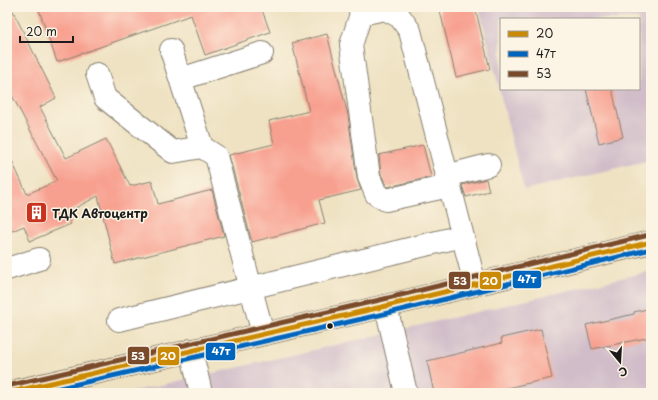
<svg xmlns="http://www.w3.org/2000/svg" width="658" height="400" font-family="'Playpen Sans',sans-serif">
<style>
.industrial{fill:#d1bdc9;fill-rule:evenodd}
.building{fill:#f8a090}
.lines{fill:none;stroke-linecap:round;stroke-linejoin:round}
.minor-casing{stroke:#867f6f;stroke-width:24}
.major-casing{stroke:#867f6f;stroke-width:24}
.minor{stroke:#fff;stroke-width:22}
.major{stroke:#f7c06c;stroke-width:22}
.bus-1-casing{stroke:#fcf5e5;stroke-width:8}
.bus-2-casing{stroke:#fcf5e5;stroke-width:8}
.bus-3-casing{stroke:#fcf5e5;stroke-width:8}
.bus-1{stroke:#cb8a06;stroke-width:5}
.bus-2{stroke:#0065bd;stroke-width:5}
.bus-3{stroke:#7a4b2a;stroke-width:5}
.bus-dot{fill:#1c1c1c;stroke:#fcf5e5;stroke-width:1.5}
.labels{text-anchor:middle;dominant-baseline:central;stroke-width:3;stroke-linejoin:round;paint-order:stroke}
.poi-label{font-size:12px;font-weight:bold;fill:#1c1c1c;stroke:#fcf5e5;text-anchor:start}
.line-badge{stroke:#fcf5e5;stroke-width:1.5}
.badge-label{font-size:11px;text-anchor:middle;font-weight:bold;fill:#fff}
</style>
<rect width="100%" height="100%" fill="#fcf5e5"/>
<filter id="ink" filterUnits="userSpaceOnUse"><feTurbulence type="fractalNoise" baseFrequency=".025" numOctaves="2"/><feDisplacementMap in="SourceGraphic" scale="8" xChannelSelector="R" yChannelSelector="G"/><feConvolveMatrix kernelMatrix="1 2 1 2 8 2 1 2 1" color-interpolation-filters="sRGB"/></filter>
<filter id="wash" filterUnits="userSpaceOnUse"><feTurbulence type="fractalNoise" baseFrequency=".012" numOctaves="4" result="noise"/><feDisplacementMap in="SourceGraphic" scale="16" xChannelSelector="R" yChannelSelector="G"/><feGaussianBlur stdDeviation="0.9" result="paint"/><feColorMatrix in="noise" values="0 0 0 0 0 0 0 0 0 0 0 0 0 0 0 0 0 1.4 0 .05"/><feComposite in="paint" operator="in"/></filter>
<g filter="url(#wash)">
<rect width="100%" height="100%" fill="#efe2c2"/>
<path class="industrial" d="M479,7H651V160L524,190ZM501,19H639V89H501Z
M651,271V393H126L370,337Z"/>
<g id="blocks">
<path class="building" d="M7,7H11L56,98L40,107L66,158L106,139L130,186L152,181L158,204L212,190L224,236L115,264L98,196L66,213L71,224L30,241L24,226L7,233V150L27,194L57,181L7,86Z
M38,7H261L270,32L205,55L191,15L57,62Z
M439,7H475L490,69L456,77Z
M327,34L348,115L357,179L361,190L319,200L325,223L252,242L229,155L274,144L269,121L309,111L292,43Z
M586,89H612L623,137L599,143Z
M423,145L431,177L388,187L386,185L381,174L379,155Z
M486,179L489,191L466,197L462,185Z
M651,308V337L592,349L586,325L634,314V312Z
M541,329L552,378L484,393H434L427,361L502,343L501,338Z"/>
</g>
</g>
<g filter="url(#ink)">
<use href="#blocks" fill-opacity="0" stroke="#867f6f" stroke-width="1"/>
<g class="lines">
<defs>
<path id="minor" d="M359,7L361,14L351,45L369,177L376,194L386,200L449,186
M361,14L385,9L400,17L410,31L475,284
M171,50L202,147
M97,74L105,98L173,152L202,147L216,156L263,334
M181,79L262,53
M446,176L489,165
M7,269L39,259
M386,306L406,393
M119,320L462,236
M191,350L201,393"/>
<path id="major" d="M7,393L386,306L651,242"/>
</defs>
<use href="#minor" class="minor-casing"/>
<use href="#major" class="major-casing"/>
<use href="#minor" class="minor"/>
<use href="#major" class="major"/>
<defs>
<path id="bus-1" d="M7,393L386,306L651,242"/>
<path id="bus-2" d="M38,393L388,313L651,249"/>
<path id="bus-3" d="M7,386L384,299L649,235"/>
</defs>
<use href="#bus-1" class="bus-1-casing"/>
<use href="#bus-2" class="bus-2-casing"/>
<use href="#bus-3" class="bus-3-casing"/>
<use href="#bus-1" class="bus-1"/>
<use href="#bus-2" class="bus-2"/>
<use href="#bus-3" class="bus-3"/>
</g>
</g>
<defs>
<symbol id="building-square" viewBox="-11 -11 22 22"><rect x="-9" y="-9" width="18" height="18" rx="4" fill="#c8321e" stroke="#fcf5e5"/><path d="M-4-6H4V6H1V3H-1V6H-4ZM-2.5-4.3h1.7v1.8h-1.7ZM.8-4.3h1.7v1.8H.8ZM-2.5-1h1.7V.8h-1.7ZM.8-1h1.7V.8H.8Z" fill="#fff"/></symbol>
</defs>
<g fill-rule="evenodd">
<use href="#building-square" x="24" y="200" width="25" height="25"/>
</g>
<circle class="bus-dot" cx="330" cy="326" r="3.5"/>
<g class="labels">
<g class="poi-label">
<text x="52" y="213">ТДК Автоцентр</text>
</g>
</g>
<g class="line-badge">
<rect x="512" y="270" width="30" height="19" rx="4" fill="#0065bd"/>
<rect x="448" y="271" width="23" height="19" rx="4" fill="#7a4b2a"/>
<rect x="479" y="271" width="23" height="19" rx="4" fill="#cb8a06"/>
<rect x="205" y="342" width="31" height="19" rx="4" fill="#0065bd"/>
<rect x="127" y="346" width="23" height="19" rx="4" fill="#7a4b2a"/>
<rect x="157" y="346" width="23" height="20" rx="4" fill="#cb8a06"/>
</g>
<g class="badge-label">
<text x="527" y="283">47т</text>
<text x="460" y="285">53</text>
<text x="490" y="285">20</text>
<text x="221" y="355">47т</text>
<text x="138" y="360">53</text>
<text x="168" y="360">20</text>
</g>
<rect width="658" height="400" fill="none" stroke="#fcf5e5" stroke-width="24"/>
<rect x="500" y="18" width="140" height="72" fill="#fcf5e5" stroke="#a29e95"/>
<rect x="508" y="31" width="20" height="6" fill="#cb8a06" stroke="#a29e95"/>
<text x="536" y="38" font-size="12" fill="#1c1c1c">20</text>
<rect x="508" y="51" width="20" height="6" fill="#0065bd" stroke="#a29e95"/>
<text x="536" y="58" font-size="12" fill="#1c1c1c">47т</text>
<rect x="508" y="71" width="20" height="6" fill="#7a4b2a" stroke="#a29e95"/>
<text x="536" y="78" font-size="12" fill="#1c1c1c">53</text>
<g transform="translate(620 362) rotate(162)" stroke="#fcf5e5" stroke-width="3" paint-order="stroke">
<path d="M0-3L7 15L0 10L-7 15Z" fill="#1c1c1c"/>
<text y="-6" font-size="11" font-weight="bold" text-anchor="middle" fill="#1c1c1c">С</text>
</g>
<path d="M20 36v6h53v-6" fill="none" stroke="#1c1c1c" stroke-width="2"/>
<text x="26" y="36" font-size="12" fill="#1c1c1c" stroke="#fcf5e5" stroke-width="3" paint-order="stroke">20 m</text>
</svg>
